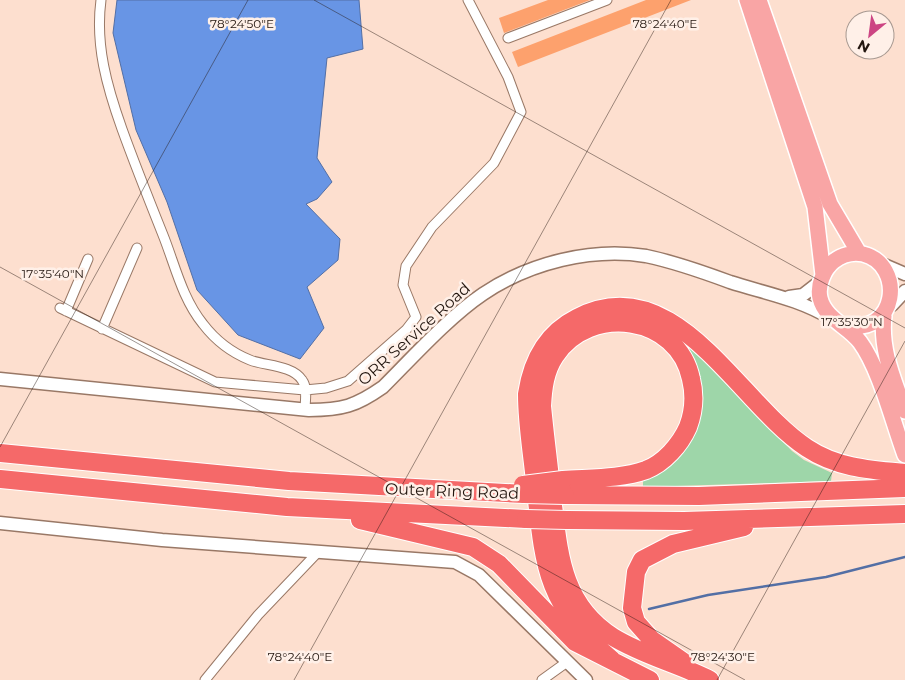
<svg xmlns="http://www.w3.org/2000/svg" width="905" height="680" font-family="Montserrat,sans-serif">
<style>
.green{fill:#9ed6a9}
.water{fill:#6895e5;stroke:#536fa5}
.lines{fill:none;stroke-linecap:round;stroke-linejoin:round}
.stream{stroke:#536fa5;stroke-width:2.5}
.building{fill:#fda16d}
.minor-casing{stroke:#997866;stroke-width:11}
.secondary-casing{stroke:#997866;stroke-width:15}
.primary-casing{stroke:#fff;stroke-width:18}
.motorway-casing{stroke:#fff;stroke-width:20}
.minor{stroke:#fff;stroke-width:9}
.secondary{stroke:#fff;stroke-width:12}
.primary{stroke:#f9a5a5;stroke-width:15}
.motorway{stroke:#f56969;stroke-width:18}
.motorway-bridge-casing{stroke:#fff;stroke-width:20;stroke-linecap:butt}
.motorway-bridge{stroke:#f56969;stroke-width:18}
.ticks{fill:none;stroke:#23160f;stroke-width:1;stroke-opacity:0.45}
.labels{text-anchor:middle;dominant-baseline:central;stroke-width:5;stroke-linejoin:round;paint-order:stroke}
.street-label{font-size:16px;fill:#23160f;stroke:#fff0e8}
.ticks-label{font-size:12px;text-anchor:middle;fill:#23160f;stroke:#fff0e8;stroke-width:5;stroke-linejoin:round;paint-order:stroke}
</style>
<rect width="100%" height="100%" fill="#fddfcf"/>
<path class="green" d="M680,337L792,451L804,460L832,473L831,481L643,487V480L693,435L678,340Z"/>
<path class="water" d="M117,0H359L363,49L327,58L317,158L332,182L317,199L306,204L340,239L338,260L307,287L324,328L300,359L238,335L197,290L167,202L136,130L113,33Z"/>
<g class="lines">
<path class="stream" d="M649,609L708,595L826,577L905,557"/>
</g>
<path class="building" d="M548,0H590L504,33L499,18Z
M646,0H691L518,67L512,52Z"/>
<g class="lines">
<defs>
<path id="minor" d="M101,0C95,45 107,87 122,129C135,165 149,200 163,235C175,265 182,298 203,324C216,341 230,352 250,360C265,366 292,365 302,380C308,388 305,401 305,410
M508,38L607,0
M60,308L215,382L305,390L326,388L348,381L406,330L416,317L403,285L406,266L432,227L494,163L521,112L508,77L468,0
M66,311L88,259
M102,329L137,248
M205,680L258,615L319,551
M542,680L567,662"/>
<path id="secondary" d="M884,265L905,274
M789,297L803,295L821,281
M892,305L905,291
M0,379L309,410C342,410 356,406 383,387C413,357 449,317 483,294C529,263 592,247 646,256C675,262 703,272 730,282C764,293 799,299 830,318
M0,523L162,540L455,562L479,575L586,680"/>
<path id="primary" d="M747,0L815,207L823,275
M759,0L830,204L859,253
M884,316C880,350 894,380 905,411
M843,325C899,338 905,264 863,254C853,252 842,255 834,261C824,269 817,285 820,298C825,319 848,326 860,342C880,369 893,423 905,455"/>
<path id="motorway" d="M0,453L289,481L524,494
M0,479L287,507L526,519
M563,480C590,478 621,479 646,470C664,463 680,445 688,427C694,411 695,395 691,379C678,315 590,303 555,356C545,371 543,388 542,406C545,437 549,467 552,497C559,553 561,604 613,637C644,656 679,664 710,680
M565,495L699,496L905,488
M360,520L473,547L499,564L575,642L650,680
M567,520L684,521L905,514
M612,660C544,603 544,565 535,481C532,452 527,423 527,394C532,361 547,333 577,318C675,267 738,403 807,448C837,468 871,470 905,473
M685,663L652,640L636,622L632,608L636,572L642,560L673,544L744,527"/>
</defs>
<use href="#minor" class="minor-casing"/>
<use href="#secondary" class="secondary-casing"/>
<use href="#primary" class="primary-casing"/>
<use href="#motorway" class="motorway-casing"/>
<use href="#minor" class="minor"/>
<use href="#secondary" class="secondary"/>
<use href="#primary" class="primary"/>
<use href="#motorway" class="motorway"/>
<defs>
<path id="motorway-bridge" d="M523,485L563,480
M524,494L565,495
M526,519L567,520"/>
</defs>
<use href="#motorway-bridge" class="motorway-bridge-casing"/>
<use href="#motorway-bridge" class="motorway-bridge"/>
</g>
<path class="ticks" d="M314,0L905,328M0,267L745,680M0,447L248,0M294,680L671,0M717,680L905,341"/>
<g class="labels">
<g class="street-label">
<text transform="translate(414 334) rotate(-42)">ORR Service Road</text>
<text transform="translate(452 491) rotate(2)">Outer Ring Road</text>
</g>
</g>
<g class="ticks-label">
<text x="242" y="28">78°24'50"E</text>
<text x="665" y="28">78°24'40"E</text>
<text x="53" y="278">17°35'40"N</text>
<text x="852" y="326">17°35'30"N</text>
<text x="300" y="661">78°24'40"E</text>
<text x="723" y="661">78°24'30"E</text>
</g>
<g transform="translate(870 35) rotate(209)"><circle r="24" fill="#fff0e8" stroke="#a79991"/>
<path d="M0-4L9 19L0 12L-9 19Z" fill="#cc4583"/>
<text y="-8" font-size="14" font-weight="bold" text-anchor="middle" fill="#23160f">N</text>
</g>
</svg>
